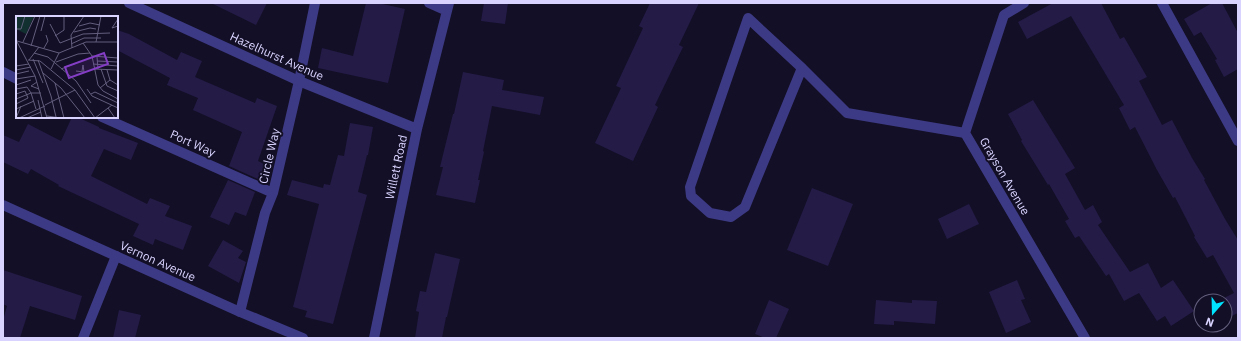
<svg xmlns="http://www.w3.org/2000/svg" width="1241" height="341" font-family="'IBM Plex Sans',sans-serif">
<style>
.building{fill:#241b47}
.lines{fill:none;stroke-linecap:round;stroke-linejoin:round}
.service{stroke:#3d3a85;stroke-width:10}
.minor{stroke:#3d3a85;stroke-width:10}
.labels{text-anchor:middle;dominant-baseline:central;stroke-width:4;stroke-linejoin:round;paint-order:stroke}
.street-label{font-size:12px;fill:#d9d4ff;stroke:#130f26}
.inset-road{fill:none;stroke:#625e7d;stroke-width:1}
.view{fill:#843dc5;fill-opacity:0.15;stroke:#843dc5;stroke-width:2}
.inset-edge{fill:none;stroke:#d9d4ff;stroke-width:2}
</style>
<rect width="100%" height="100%" fill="#130f26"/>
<path class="building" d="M211,3H267L256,25Z
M366,3H378L405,9L388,83L318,68L322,48L353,56Z
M484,3H508L505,24L481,21Z
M650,3H699L679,45L683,47L655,105L658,107L633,161L595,143L621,88L616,86L643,28L639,26Z
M1053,3H1101L1120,39L1124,37L1147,77L1139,81L1162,125L1172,120L1192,158L1205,179L1204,180L1225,219L1238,240V313L1225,319V301H1218L1234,293L1213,255L1207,258L1194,237L1195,236L1175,197L1173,198L1157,170L1135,127L1130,130L1119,108L1124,105L1071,16L1027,39L1018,22Z
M1212,3H1222L1238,33V69L1224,77L1215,60L1217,59L1201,32L1194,36L1184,19Z
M117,30L129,34L177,60L181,52L202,61L195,77L255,103L257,98L277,106L258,161L266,165L260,180L229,166L242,132L193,110L198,98L167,85L170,78L117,50Z
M463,72L504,80L502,90L544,97L540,115L492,106L483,151L484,152L478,180H480L475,203L436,195L443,167H440L453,114H454Z
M1033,100L1075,168L1065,174L1085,210L1093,205L1102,222L1098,225L1130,272L1148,263L1161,288L1173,280L1194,311L1171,326L1165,316L1157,321L1139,293L1124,301L1109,274L1106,276L1079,236L1075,238L1065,221L1069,219L1049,184L1048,185L1021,141L1022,140L1008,114Z
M72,117H77L99,127V128L138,143L131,160L104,149L91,176L147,204L150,198L170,206L165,216L192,226L183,250L155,239L153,245L133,236L139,224L58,186L59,185L31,169L28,174L3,162V135L19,142L28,124L61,141Z
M350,123L373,127L368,155H367L358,192L367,195L333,324L305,317L307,311L293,307L319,204L287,195L292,180L323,188L324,184L330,185L338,155L344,156Z
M228,180L255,192L246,216L235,212L229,225L210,217Z
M812,188L853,204L828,266L787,250Z
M969,204L979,224L947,239L938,219Z
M223,240L243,251L238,258L246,262L239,283L208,266Z
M435,253L460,259L447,317H446L442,338H415L419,312L416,311L420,291L426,292Z
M3,270L82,296L75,320L30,306L20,338H3V320L7,306L3,304Z
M1017,280L1025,299L1021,300L1031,322L1006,333L989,292Z
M769,300L789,309L776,338H765L755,334Z
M876,300L912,303V300L937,301L935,324L894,321V325L874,324Z
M119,310L141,315L135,338H113Z"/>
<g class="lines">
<path class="service" d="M802,68L745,207L731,217L710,213L691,196L690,187L748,18L802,68L847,113L965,133
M3,72L17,79
M102,117L273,193
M240,312L265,213L273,193L299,81L315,3
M83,338L116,256"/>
<path class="minor" d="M129,3L299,81L417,129
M429,3L447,11
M1024,3L1004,15L965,133L1085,338
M1162,3L1238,141
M3,205L240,312L303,338
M374,338L417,129L449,3"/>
</g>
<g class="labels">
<g class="street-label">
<text transform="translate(277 56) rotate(24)">Hazelhurst Avenue</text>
<text transform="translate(193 143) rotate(24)">Port Way</text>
<text transform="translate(269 156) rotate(-77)">Circle Way</text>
<text transform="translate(396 167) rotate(-78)">Willett Road</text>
<text transform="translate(1005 176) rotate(60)">Grayson Avenue</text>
<text transform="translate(158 261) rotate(24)">Vernon Avenue</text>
</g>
</g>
<g transform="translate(16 16)">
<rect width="102" height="102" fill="#130f26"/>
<path d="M0,0H18L10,18L0,13Z" fill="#12302f"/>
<path class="inset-road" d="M102,3L96,12L102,10M34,8L44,27L67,18L94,17M63,10L74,7L84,9M0,13H5L9,0M25,15L29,0M58,16L74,12L80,13M39,20L48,14V0M0,24L19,60L31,102M1,25L43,37L70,26H102M7,26L19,0M80,26L85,0M67,27L76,40L82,69L87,75L102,83M55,28L68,22H85M15,30L24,0M28,32L32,25L30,19M56,32L55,19L68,0M18,37L32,41L60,65L75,87M76,40L102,42M81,41L82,53M17,43L27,67M12,44L24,45L59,74L79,102M13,44L23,31M22,44L35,80L40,101M81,45L102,46M40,46L62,38L74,37M77,48L102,50M0,50L13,48M35,53L43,37M45,53L63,46M78,53L102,54M85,53L91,70L102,75M0,54L15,51M91,54L94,64L102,69M60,55L68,56L67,49L66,55M27,57L45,72L69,102M0,58L13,55M0,63L19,60M21,66L15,70L23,73M39,67L48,102M0,69L15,64M84,72L94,64M0,73L11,71L15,77H25M71,73L76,80L102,92M0,78L9,75L12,82L0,88M75,78L79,76L102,87M0,83L15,77L20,93M22,84L26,102M29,89L59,74M92,92L99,102M0,93L18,85M31,100L45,102M0,102L5,90M3,102L29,90M11,102L25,96M79,102L96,89"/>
<path class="view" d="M88,37L92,48L53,62L49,51Z"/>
<rect width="102" height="102" class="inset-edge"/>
</g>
<rect width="1241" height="341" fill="none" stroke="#d9d4ff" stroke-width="8"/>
<g transform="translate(1213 313) rotate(200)"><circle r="19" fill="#130f26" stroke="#625e7d"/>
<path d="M0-3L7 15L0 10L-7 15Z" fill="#00e5ff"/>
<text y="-6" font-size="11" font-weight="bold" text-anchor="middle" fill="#d9d4ff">N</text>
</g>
</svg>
